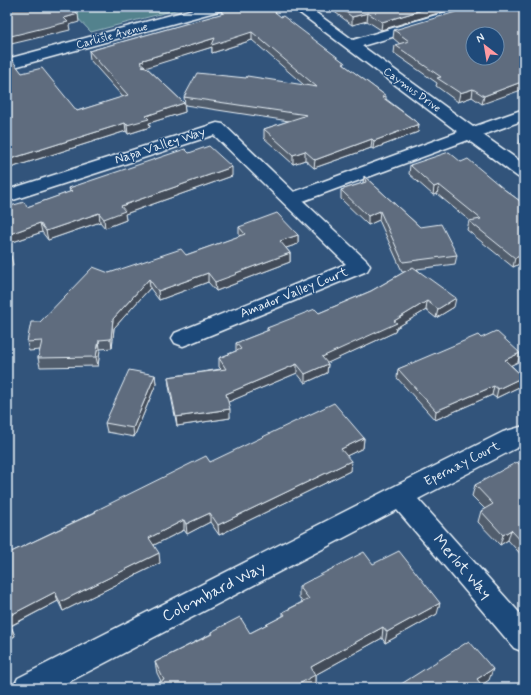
<svg xmlns="http://www.w3.org/2000/svg" width="531" height="695" font-family="Mynerve,sans-serif">
<style>
.green{fill:#52828d;stroke:#9dbac2}
.lines{fill:none;stroke-linecap:round;stroke-linejoin:round}
.minor-casing{stroke:#e8f1f8;stroke-width:3}
.minor{fill:#1f4a7a;fill-rule:evenodd}
.wall{fill:#515d6c;stroke:#e8f1f8}
.shaded-wall{fill:#424c58;stroke:#e8f1f8}
.building{fill:#5e6c7e;stroke:#e8f1f8;fill-rule:evenodd}
.labels{text-anchor:middle;dominant-baseline:central;stroke-width:3;stroke-linejoin:round;paint-order:stroke}
.far-street-label{font-size:11px;fill:#e8f1f8;stroke:#1f4a7a}
.street-label{font-size:13px;fill:#e8f1f8;stroke:#1f4a7a}
.near-street-label{font-size:16px;fill:#e8f1f8;stroke:#1f4a7a}
</style>
<rect width="100%" height="100%" fill="#32547b"/>
<filter id="ink" filterUnits="userSpaceOnUse"><feTurbulence type="fractalNoise" baseFrequency=".025" numOctaves="2"/><feDisplacementMap in="SourceGraphic" scale="8" xChannelSelector="R" yChannelSelector="G"/><feConvolveMatrix kernelMatrix="1 2 1 2 8 2 1 2 1" color-interpolation-filters="sRGB"/></filter>
<g filter="url(#ink)">
<path class="green" d="M67,7H187L91,32Z"/>
<g class="lines">
<defs>
<path id="minor" d="M201,7H224L222,10L7,69V59Z
M292,7H308L353,40L463,7H485L483,10L362,46L473,127L524,109V120L483,135L524,164V178L518,177L468,140L303,201L367,261L370,266L367,271L191,343L183,346L175,343L172,338L175,333L346,264L214,135L7,202V190L217,123L223,124L294,192L458,132Z
M524,426V444L418,499L524,618V652L514,648L397,510L57,688H13L18,678L391,488L503,432Z"/>
</defs>
<use href="#minor" class="minor-casing"/>
<use href="#minor" class="minor"/>
</g>
<path class="wall" d="M328,7H458L381,30L367,21L352,25Z
M524,7L482,104L472,97L458,102L436,86L437,83L394,53L395,45L400,44L393,38L394,30Z
M255,10L281,17L345,63L344,65L386,96V99L419,124L418,132L373,149L371,148L314,168L305,160L293,164L264,138V129L289,121L185,105L184,97L304,85L252,40L212,53V47L146,67L184,103L185,112L149,123L150,127L128,134L126,131L7,169V61L22,73L77,111L123,97L90,60L89,51L222,14L221,11Z
M524,135V148L519,144L521,136Z
M189,153L232,176L125,214L126,220L105,228L100,222L48,240L42,232L7,244V207H27L70,192L69,188Z
M461,162L505,190L524,204V265L521,263L513,267L467,230L469,221H470L437,194L433,195L409,174L410,165Z
M364,176L420,227L457,255L455,264L417,269L454,307L436,318L426,310L396,328L395,332L327,363L328,364L327,373L305,383L297,373L228,402L230,418L177,426L169,386L168,377L221,369L219,367V358L236,351V343L267,331V328L319,313L371,291L406,271H402L379,220L368,225L341,199V190L363,183Z
M239,227L298,235V244L286,248L290,253V262L237,282V283L216,291L208,282L159,300L150,288L114,328L112,348L100,349L98,366L40,367L38,358L40,350L29,351L27,342L40,322L109,273L186,255L240,236L239,235Z
M481,338L518,362L511,365L523,377L521,386L496,398L492,395L435,420L397,378L398,369Z
M155,375L156,384L134,437L107,432L105,423Z
M364,438L363,448L346,456L350,471L219,535L210,522L187,534L184,530L154,545L160,563L63,611L58,601L11,626L15,636L7,640V554L95,512V511L210,462Z
M524,469V558L508,540L500,545L478,522L481,511L485,509L472,496L475,485Z
M373,564L437,614L385,643L382,638L315,675V685L310,688H150L161,681L157,673L155,662L211,634V632L250,633L283,616V612L302,602L299,597V586Z"/>
<path class="shaded-wall" d="M432,7H458L381,30L382,22Z
M368,13L367,21L352,25V17Z
M78,14L79,22L69,25L70,30L7,45V37L64,18Z
M252,32V40L212,53V47L145,68L141,70L140,62L143,60L215,38Z
M524,81V89L482,104L484,96Z
M473,89L472,97L458,102L460,93Z
M184,103L185,112L149,123L150,127L128,134L127,125L146,116Z
M125,123L126,131L7,169V160Z
M419,124L418,132L373,149L374,141Z
M372,139L371,148L314,168L315,160Z
M305,151V160L293,164V155Z
M232,167V176L125,214L126,220L105,228L104,219L121,206Z
M439,185L437,194L433,195L434,187Z
M380,211L379,220L368,225V216Z
M99,213L100,222L48,240L46,231Z
M40,223L42,232L7,244V235Z
M298,235V244L280,250V241Z
M290,253V262L237,282V283L216,291L215,282L236,273Z
M524,254L521,263L513,267L515,258Z
M11,256L13,265L7,267V258Z
M208,273V282L159,300L158,291Z
M149,279L150,288L114,328L112,348L111,339L113,319Z
M456,298L454,307L436,318L438,309Z
M427,301L426,310L396,328L395,332L321,366L322,357L394,321Z
M99,340L100,349L98,366L96,357Z
M520,353L518,362L503,369L505,360Z
M297,364V373L226,403V394Z
M328,364L327,373L305,383V374Z
M155,375L156,384L134,437L133,428Z
M523,377L521,386L496,398L498,389Z
M494,386L492,395L435,420L436,411Z
M230,409V418L177,426L176,417Z
M364,438L363,448L340,459L341,449Z
M351,461L350,471L219,535L218,525Z
M210,513V522L187,534L186,524Z
M184,520V530L150,547L149,538Z
M511,530L508,540L500,545L503,535Z
M159,553L160,563L63,611L60,602Z
M55,592L58,601L10,626L7,619V617Z
M440,603L437,614L385,643L387,632Z
M11,627L15,636L7,640V629Z
M383,627L382,638L315,675V685L310,688H292L311,667Z
M493,669L489,680L477,688V679Z"/>
<path class="building" d="M7,7H70L78,14L64,18L68,22L7,37Z
M235,7H252L255,10L266,7H269L281,17L283,16L345,63L343,64L386,96L382,97L419,124L374,141L372,139L315,160L305,151L293,155L264,129L307,115L184,97L197,73L246,78L247,76L317,87L252,32L212,45L215,38L143,60L144,61L140,62L145,66H142L146,67L184,103L146,116L149,119L127,125L125,123L7,160V61L12,60L22,73L42,68L77,111L128,95L89,51L224,13L221,11Z
M339,7H432L382,22L368,13L352,17Z
M473,7H524V81L484,96L473,89L460,93L437,78L441,77L395,45L409,41L394,30ZM473,34H497V58H473Z
M209,146L232,167L121,206L125,211L104,219L99,213L46,231L40,223L7,235V207L24,202L27,207L72,191L69,188L185,149L189,153Z
M449,152L461,162L468,159L505,190L524,204V254L515,258L469,221L481,219L439,185L434,187L410,165Z
M364,176L420,227L441,224L457,255L403,262L380,211L368,216L341,190L366,182Z
M277,213L298,235L280,241L290,253L236,273L237,274L215,282L208,273L158,291L149,279L113,319L111,339L99,340L96,357L38,358L42,341L27,342L31,322H40L93,267L109,273L181,249L186,255L245,234L239,227Z
M7,250L11,256L7,258Z
M413,267L456,298L438,309L427,301L394,321L397,323L322,357L328,364L305,374L297,364L226,394L230,409L176,417L168,377L226,369L219,358L241,349L236,343L269,330L267,328L315,309L319,313L371,291Z
M496,331L520,353L505,360L523,377L498,389L494,386L436,411L398,369L478,335L481,338Z
M129,370L155,375L133,428L105,423Z
M334,403L364,438L341,449L351,461L218,525L210,513L186,524L184,520L149,538L159,553L60,602L55,592L7,617V554L96,512L95,511L206,456L210,462Z
M517,462L524,469V544L511,530L503,535L481,511L493,504L475,485Z
M399,551L440,603L387,632L383,627L311,667L315,675L292,688H150L164,680L155,662L212,634L211,632L240,617L250,633L285,615L283,612L309,599L299,586L364,552L373,564Z
M7,618L11,627L7,629Z
M469,641L493,669L477,679L484,688H395Z"/>
</g>
<g class="labels">
<g class="far-street-label">
<text transform="translate(112 36) rotate(-15)">Carlisle Avenue</text>
<text transform="translate(412 90) rotate(36)">Caymus Drive</text>
</g>
<g class="street-label">
<text transform="translate(160 146) rotate(-18)">Napa Valley Way</text>
<text transform="translate(294 293) rotate(-22)">Amador Valley Court</text>
<text transform="translate(462 464) rotate(-27)">Epernay Court</text>
</g>
<g class="near-street-label">
<text transform="translate(462 567) rotate(49)">Merlot Way</text>
<text transform="translate(214 592) rotate(-27)">Colombard Way</text>
</g>
</g>
<rect width="531" height="695" fill="none" stroke="#1f4a7a" stroke-width="24"/>
<rect x="12" y="12" width="507" height="671" fill="none" stroke="#e8f1f8" stroke-width="1.5" filter="url(#ink)"/>
<g transform="translate(485 46) rotate(329)"><circle r="19" fill="#1f4a7a" stroke="#6f8dac"/>
<path d="M0-3L7 15L0 10L-7 15Z" fill="#ff9aa2"/>
<text y="-6" font-size="11" font-weight="bold" text-anchor="middle" fill="#e8f1f8">N</text>
</g>
</svg>
